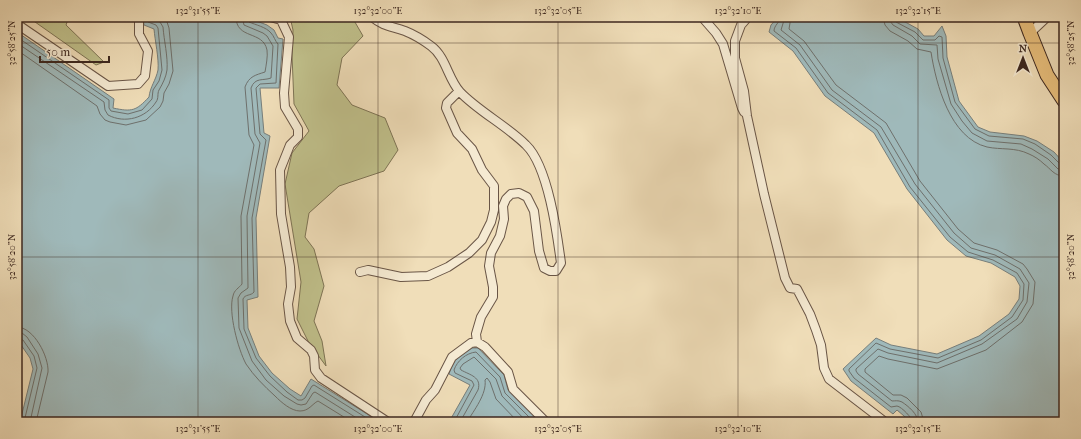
<svg xmlns="http://www.w3.org/2000/svg" width="1081" height="439" font-family="'IM FELL French Canon',serif">
<style>
.green{fill:#c0c08b;stroke:#7e7455}
.water{fill:#9fb9ba;stroke:#777f7c}
.lines{fill:none;stroke-linecap:round;stroke-linejoin:round}
.shore{stroke:#6e706c;stroke-width:1}
.minor-casing{stroke:#695546;stroke-width:10}
.trunk-casing{stroke:#3c271f;stroke-width:15}
.minor{stroke:#f5ead2;stroke-width:8}
.trunk{stroke:#e8bf7c;stroke-width:13}
.ticks{fill:none;stroke:#3c271f;stroke-width:1;stroke-opacity:0.45}
.neatline{fill:none;stroke:#3c271f;stroke-width:1.5}
.ticks-label{font-size:10px;text-anchor:middle;fill:#3c271f}
</style>
<rect width="100%" height="100%" fill="#f0deb9"/>
<filter id="stains"><feTurbulence type="fractalNoise" baseFrequency=".005" numOctaves="4"/><feColorMatrix values="0 0 0 0 .2 0 0 0 0 .09 0 0 0 0 .02 0 0 0 .5 -.17"/></filter>
<radialGradient id="worn" r=".72"><stop offset=".6" stop-color="#630" stop-opacity="0"/><stop offset="1" stop-color="#630" stop-opacity=".3"/></radialGradient>
<path class="green" d="M28,17H69L66,25L104,62L96,65Z
M290,17H352L363,36L342,58L337,85L352,105L385,118L398,150L384,171L339,186L309,213L305,237L314,249L324,286L314,321L322,341L326,366L309,343L297,319L301,282L285,184L292,153L309,131L294,104L292,55L293,30Z"/>
<path class="water" d="M143,17H246L267,25L274,30L278,38L283,39L279,88H260L264,133L270,136L256,218L258,297L247,300L248,328L259,356L272,373L290,389L301,396L311,379L380,422H20L33,369L30,358L19,342H17V32L114,99L113,108C132,112 136,111 149,97C150,87 156,80 158,70C159,58 155,41 154,29L144,25Z
M778,17H896L918,29L924,36H934L942,26L946,36L947,57L959,101L978,127L990,132L1024,136L1037,141L1054,152L1064,163V422H911L897,410L893,414L851,381L843,369L876,338L891,345L937,354L979,336L1009,314L1019,299L1020,286L1015,277L991,263L966,256L947,240L907,189L874,133L825,96L793,51L769,32L771,25Z
M472,348H478L504,375L508,390L540,422H449L470,385L449,374C454,358 458,357 472,348Z"/>
<g class="lines">
<path class="shore" d="M236,17C236,40 263,30 267,50C268,56 266,66 265,72C256,75 249,76 245,87L249,135L254,145L241,216L242,284C239,288 234,290 233,296C228,312 238,349 246,364C254,376 264,386 275,396C281,402 291,411 300,411C309,411 312,404 318,401L352,422
M242,17L244,25L263,33L267,36L273,46L271,78C263,81 255,77 251,88L255,134L260,143L247,216L248,288L241,293L238,298L239,328L252,361L266,380L284,396L297,404L301,405L306,404L313,393L315,392L363,422
M247,17L249,22C256,25 266,27 271,33C274,36 275,41 278,44L276,83L260,84L256,88L260,134L266,140L252,218L254,292C251,296 245,294 243,299L244,329L256,358L270,376L287,392L298,400H302L305,398L312,386L314,385L373,422
M780,17C780,23 774,25 774,31L796,48L828,93L877,130L910,187L950,237L968,252L993,260L1017,273L1024,284L1023,300L1012,317L981,340L938,358L890,349L876,343L849,369V371L854,378L891,407C893,407 895,406 897,406C902,407 912,418 913,422
M785,17L781,30L800,45L832,90L881,127L915,184L954,233L971,248L995,255L1020,269L1029,283L1027,302L1017,319L982,344L937,363L888,353L878,349L856,369V371L858,374L892,401C895,401 898,400 902,402C908,406 918,414 918,422
M791,17L789,29L804,41L836,85L886,123L920,181L958,229L974,243L997,250L1023,264L1027,269L1035,282L1033,304L1022,322L986,350L937,369L888,359L879,356L865,369V372L893,395H901L907,398L921,412L924,422
M883,17L885,25L890,31L908,41L917,49L931,52C936,84 950,138 987,147C1001,150 1015,147 1029,154C1034,156 1040,160 1044,164C1051,169 1054,176 1064,176
M889,17L890,21L893,25L912,36L920,44L937,45L938,59L951,104L962,121L972,133L987,141L1021,144L1032,149L1048,159L1058,169L1064,170
M894,17L896,22L915,32L923,40H935L939,36L942,37L943,58L955,102L975,129L989,136L1023,139L1035,144L1051,155L1060,164L1064,165
M17,37L109,100V108L111,111L128,114L142,110L152,99L153,90L159,81L162,70L158,28L156,25L148,22L147,17
M17,43L104,102L105,110L108,115C125,124 146,118 156,102C159,98 157,94 159,90C163,83 166,77 167,70C168,56 164,41 163,27L160,22L152,17
M17,50L97,106L100,114L105,120L110,122L126,125L146,120L160,107L163,101L164,93L169,84L173,71L169,28L167,22L163,17
M17,327C34,327 49,357 48,372L36,422
M17,333H22L27,337L38,354L42,368L30,422
M17,338L23,340L34,356L37,368L24,422
M454,422L474,385L472,381L455,373L454,370C457,361 466,353 476,352L500,377L505,393L534,422
M460,422L478,390C482,377 470,375 461,370L460,368L463,364L474,357L496,379L502,396L527,422
M467,422C474,410 487,394 485,380L487,378L490,382L496,399L518,422"/>
<defs>
<path id="minor" d="M270,17L281,20L289,37L284,93L285,107L298,129V137L290,145L280,170L281,214L290,267L291,287L288,304L290,321L297,338L311,350L314,356L315,370L321,378L388,422
M372,17C384,27 391,26 405,31C415,35 423,40 431,46C446,57 448,79 460,92C478,111 507,126 526,145C548,166 557,233 561,263L556,271H550L544,268L539,251L534,211L527,197L519,193L511,194L506,199L503,206L504,219L500,236L491,253L489,266L493,287V297L481,317L476,334L477,342
M702,17L716,33L723,44L742,108L744,112
M748,17L741,25L735,41V58L744,91L747,116L764,194L785,278L790,288L797,289L810,314L816,330L821,345L824,368L829,379L885,422
M17,24L108,86L138,84L145,76L148,51L139,34V17
M1030,33L1047,17
M360,272L368,270L401,277L428,276L448,267L469,253L482,240L491,222L494,210V186L482,170L472,149L457,133L446,108L447,103L459,91
M414,422L426,400L435,390L452,357L471,343L477,342L485,347L508,372L513,389L546,422"/>
<path id="trunk" d="M1024,17L1030,33L1047,75L1064,101"/>
</defs>
<use href="#minor" class="minor-casing"/>
<use href="#trunk" class="trunk-casing"/>
<use href="#minor" class="minor"/>
<use href="#trunk" class="trunk"/>
</g>
<path class="ticks" d="M18,17V422M198,17V422M378,17V422M558,17V422M738,17V422M918,17V422M17,43H1064M17,257H1064"/>
<rect width="1081" height="439" fill="none" stroke="#f0deb9" stroke-width="44"/>
<g transform="translate(1023 58)" stroke="#f5ead2" stroke-width="3" paint-order="stroke">
<path d="M0-3L7 15L0 10L-7 15Z" fill="#3c271f"/>
<text y="-6" font-size="11" font-weight="bold" text-anchor="middle" fill="#3c271f">N</text>
</g>
<path d="M40 56v6h69v-6" fill="none" stroke="#3c271f" stroke-width="2"/>
<text x="46" y="56" font-size="12" fill="#3c271f" stroke="#f5ead2" stroke-width="3" paint-order="stroke">50 m</text>
<rect x="22" y="22" width="1037" height="395" class="neatline"/>
<g class="ticks-label">
<text x="198" y="14">132°31'55"E</text>
<text x="378" y="14">132°32'00"E</text>
<text x="558" y="14">132°32'05"E</text>
<text x="738" y="14">132°32'10"E</text>
<text x="918" y="14">132°32'15"E</text>
<text transform="translate(11 43) rotate(-90)" y="4">32°58'25"N</text>
<text transform="translate(1070 43) rotate(-90)" y="4">32°58'25"N</text>
<text transform="translate(11 257) rotate(-90)" y="4">32°58'20"N</text>
<text transform="translate(1070 257) rotate(-90)" y="4">32°58'20"N</text>
<text x="198" y="432">132°31'55"E</text>
<text x="378" y="432">132°32'00"E</text>
<text x="558" y="432">132°32'05"E</text>
<text x="738" y="432">132°32'10"E</text>
<text x="918" y="432">132°32'15"E</text>
</g>
<rect width="100%" height="100%" filter="url(#stains)"/>
<rect width="100%" height="100%" fill="url(#worn)"/>
</svg>
